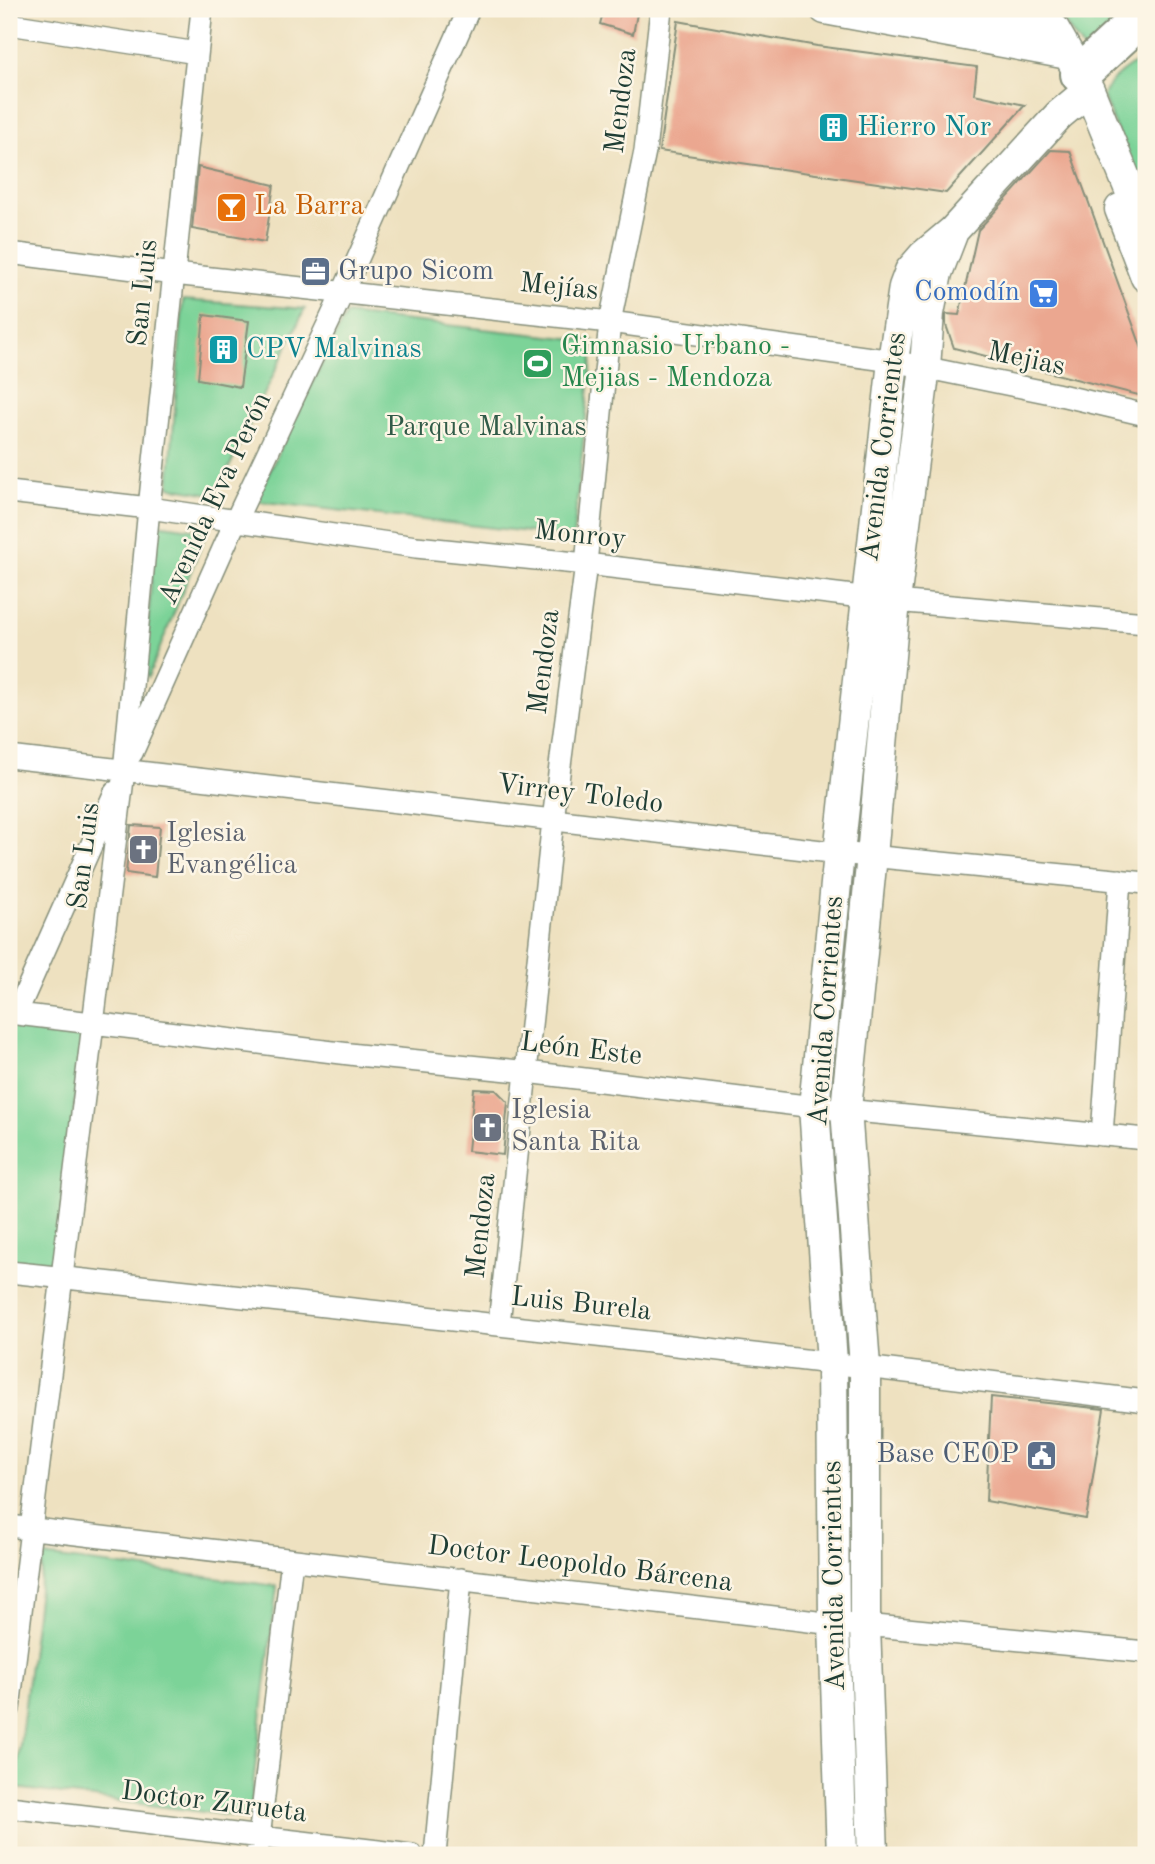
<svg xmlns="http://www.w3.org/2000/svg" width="1155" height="1864" font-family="'Old Standard TT',serif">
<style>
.green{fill:#7bd398;stroke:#4d8866;stroke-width:2}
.building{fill:#eba790}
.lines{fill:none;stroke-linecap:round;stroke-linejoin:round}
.street-casing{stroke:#868f7a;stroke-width:24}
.secondary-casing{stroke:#868f7a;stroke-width:33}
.highway-casing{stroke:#868f7a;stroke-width:42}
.street{stroke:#fff;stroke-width:21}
.secondary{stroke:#fff;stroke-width:30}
.highway{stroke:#fff;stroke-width:38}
.labels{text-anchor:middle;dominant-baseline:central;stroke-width:5;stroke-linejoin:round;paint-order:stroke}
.street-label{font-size:28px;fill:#1f3d34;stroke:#fcf5e5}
.culture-label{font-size:28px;fill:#0d838f;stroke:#fcf5e5;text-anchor:start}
.food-label{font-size:28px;fill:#c56008;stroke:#fcf5e5;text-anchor:start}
.service-label{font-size:28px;fill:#4e5e75;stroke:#fcf5e5;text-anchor:start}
.shop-label{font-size:28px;fill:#366cbe;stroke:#fcf5e5;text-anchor:end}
.leisure-label{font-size:28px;fill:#27864d;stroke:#fcf5e5;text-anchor:start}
.park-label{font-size:28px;fill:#315b48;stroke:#fcf5e5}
.worship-label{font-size:28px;fill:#5b616d;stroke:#fcf5e5;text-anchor:start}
</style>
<rect width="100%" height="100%" fill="#fcf5e5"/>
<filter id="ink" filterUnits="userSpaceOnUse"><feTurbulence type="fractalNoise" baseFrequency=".0143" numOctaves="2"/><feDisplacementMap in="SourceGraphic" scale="14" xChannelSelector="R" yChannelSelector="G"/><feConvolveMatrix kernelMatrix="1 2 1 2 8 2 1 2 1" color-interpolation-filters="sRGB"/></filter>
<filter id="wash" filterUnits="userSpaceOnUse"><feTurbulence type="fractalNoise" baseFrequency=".00686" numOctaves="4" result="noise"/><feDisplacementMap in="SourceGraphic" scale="28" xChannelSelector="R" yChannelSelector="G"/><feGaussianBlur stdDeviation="1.57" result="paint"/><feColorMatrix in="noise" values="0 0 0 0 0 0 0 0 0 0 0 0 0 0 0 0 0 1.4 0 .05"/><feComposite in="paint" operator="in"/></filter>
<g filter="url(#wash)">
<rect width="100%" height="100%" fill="#eee1c0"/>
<path class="green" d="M1055,9H1125L1087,55Z
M1146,56V204L1103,96C1108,79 1131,65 1146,56Z
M183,300L305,309L216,495L169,487Z
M346,314L594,341L573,537L255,501Z
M156,524L207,531L148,677L144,672Z
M855,879L834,1085L831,1084L850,881Z
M9,1023L83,1032L55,1270L9,1265Z
M833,1165H835L850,1344L847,1346L843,1345L831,1167Z
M850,1391L853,1393L850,1601L848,1600L846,1392Z
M43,1556L277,1586L249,1818L15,1788Z"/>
<g id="blocks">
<path class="building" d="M604,9H638L633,34L600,24Z
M678,21L817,46L977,67L974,94L1025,105L946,193L659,151Z
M1051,150L1070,151L1146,360V397L954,348L946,325V315L947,314L959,315L978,230Z
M198,167L274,185L265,242L192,229Z
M204,315L249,321L240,387L198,379Z
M131,825L160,827L155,877L126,873Z
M474,1089L496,1090L508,1102L503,1155L468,1151Z
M991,1397L1104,1409L1086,1519L986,1501Z"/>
</g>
</g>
<g filter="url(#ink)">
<use href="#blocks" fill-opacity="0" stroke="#868f7a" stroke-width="2"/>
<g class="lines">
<defs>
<path id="street" d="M1047,9L1054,29
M9,24L197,53
M9,253L174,274L610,322L893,361L1056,394L1146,415
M9,492L149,508L416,547L586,564L895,601L1146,623
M132,753L236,520L343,292L469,9
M9,757L839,853L1146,883
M9,1013L358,1055L519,1071L814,1107L1146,1139
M16,1014L115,792
M1102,1135L1120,880
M9,1272C388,1312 768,1354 1146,1401
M499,1324L553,820L586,564L610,322L645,151L661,9
M9,1526L834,1624L865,1625L1146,1652
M9,1709L124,771L149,508L202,9
M9,1807L412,1855
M257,1855L292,1560
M435,1855L461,1579"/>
<path id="secondary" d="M825,9L1068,54
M948,9L1054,29L1089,90L1146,229
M1120,209L1146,277
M842,1855L834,1624L832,1362L814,1107L839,853L893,361L904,287L910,271L923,256L953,231L1059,115L1089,90
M873,1855L865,1625V1366L846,1109L872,856L895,601L925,367L929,313L937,273L952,234"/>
<path id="highway" d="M1080,74L1130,28L1146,9"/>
</defs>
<use href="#street" class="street-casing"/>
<use href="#secondary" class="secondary-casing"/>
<use href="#highway" class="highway-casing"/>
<use href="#street" class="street"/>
<use href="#secondary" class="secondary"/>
<use href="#highway" class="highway"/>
</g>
</g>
<defs>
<symbol id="building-square" viewBox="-11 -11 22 22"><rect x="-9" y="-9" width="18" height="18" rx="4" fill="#0f9aa8" stroke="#fcf5e5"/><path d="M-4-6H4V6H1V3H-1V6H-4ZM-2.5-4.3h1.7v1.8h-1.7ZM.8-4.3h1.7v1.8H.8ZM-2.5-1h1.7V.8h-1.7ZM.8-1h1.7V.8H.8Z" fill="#fff"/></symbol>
<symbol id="bar-square" viewBox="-11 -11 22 22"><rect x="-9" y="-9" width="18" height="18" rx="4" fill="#e8710a" stroke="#fcf5e5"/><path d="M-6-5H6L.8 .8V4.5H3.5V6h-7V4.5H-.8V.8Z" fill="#fff"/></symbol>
<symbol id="office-square" viewBox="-11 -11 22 22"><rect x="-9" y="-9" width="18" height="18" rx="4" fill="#5c6f8a" stroke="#fcf5e5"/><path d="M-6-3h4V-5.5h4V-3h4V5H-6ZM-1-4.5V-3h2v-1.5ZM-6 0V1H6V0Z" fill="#fff"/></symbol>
<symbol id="supermarket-square" viewBox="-11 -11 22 22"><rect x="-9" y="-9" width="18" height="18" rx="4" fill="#3f7fe0" stroke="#fcf5e5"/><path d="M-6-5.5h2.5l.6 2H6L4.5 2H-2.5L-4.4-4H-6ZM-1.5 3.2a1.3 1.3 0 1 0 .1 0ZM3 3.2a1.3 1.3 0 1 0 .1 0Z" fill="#fff"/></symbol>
<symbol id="stadium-square" viewBox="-11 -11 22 22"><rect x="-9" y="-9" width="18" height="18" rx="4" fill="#2e9e5b" stroke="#fcf5e5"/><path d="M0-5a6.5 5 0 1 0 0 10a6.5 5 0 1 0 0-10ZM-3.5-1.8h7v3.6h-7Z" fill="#fff"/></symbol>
<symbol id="church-square" viewBox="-11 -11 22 22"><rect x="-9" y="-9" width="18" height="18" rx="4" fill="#6b7280" stroke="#fcf5e5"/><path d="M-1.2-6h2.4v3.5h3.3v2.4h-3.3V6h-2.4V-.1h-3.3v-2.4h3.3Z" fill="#fff"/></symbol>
<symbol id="civic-square" viewBox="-11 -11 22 22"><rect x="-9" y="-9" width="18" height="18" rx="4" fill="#5c6f8a" stroke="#fcf5e5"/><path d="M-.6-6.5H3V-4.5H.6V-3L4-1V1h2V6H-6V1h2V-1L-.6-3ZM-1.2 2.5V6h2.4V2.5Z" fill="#fff"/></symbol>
</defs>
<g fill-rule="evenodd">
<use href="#building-square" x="816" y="110" width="35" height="35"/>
<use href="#bar-square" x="214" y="190" width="35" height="35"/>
<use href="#office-square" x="298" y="254" width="35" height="35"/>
<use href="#supermarket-square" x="1026" y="276" width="35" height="35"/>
<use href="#building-square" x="206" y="332" width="35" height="35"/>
<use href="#stadium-square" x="520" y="346" width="35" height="35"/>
<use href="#church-square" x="126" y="832" width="35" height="35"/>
<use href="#church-square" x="470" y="1110" width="35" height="35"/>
<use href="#civic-square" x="1024" y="1438" width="35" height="35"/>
</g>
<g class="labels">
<g class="street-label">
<text transform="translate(622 101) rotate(-83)">Mendoza</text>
<text transform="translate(559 288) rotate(6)">Mejías</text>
<text transform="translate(144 293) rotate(-84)">San Luis</text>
<text transform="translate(1026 360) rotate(12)">Mejias</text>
<text transform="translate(884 447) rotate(-83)">Avenida Corrientes</text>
<text transform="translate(216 499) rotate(-65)">Avenida Eva Perón</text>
<text transform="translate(580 536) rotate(6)">Monroy</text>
<text transform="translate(545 662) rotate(-83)">Mendoza</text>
<text transform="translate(580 795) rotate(7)">Virrey Toledo</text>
<text transform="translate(85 856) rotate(-83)">San Luis</text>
<text transform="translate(827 1011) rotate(-86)">Avenida Corrientes</text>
<text transform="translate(581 1050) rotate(7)">León Este</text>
<text transform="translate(482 1226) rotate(-84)">Mendoza</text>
<text transform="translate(581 1305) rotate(6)">Luis Burela</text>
<text transform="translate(580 1565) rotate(7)">Doctor Leopoldo Bárcena</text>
<text transform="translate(835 1576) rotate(-91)">Avenida Corrientes</text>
<text transform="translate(214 1803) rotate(7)">Doctor Zurueta</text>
</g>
<g class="culture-label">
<text x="857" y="128">Hierro Nor</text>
<text x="246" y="350">CPV Malvinas</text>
</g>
<g class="food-label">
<text x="254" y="207">La Barra</text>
</g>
<g class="service-label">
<text x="338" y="272">Grupo Sicom</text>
<text x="1019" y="1455" text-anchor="end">Base CEOP</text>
</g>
<g class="shop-label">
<text x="1020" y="293">Comodín</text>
</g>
<g class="leisure-label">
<text x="561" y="347">Gimnasio Urbano -<tspan x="561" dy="32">Mejias - Mendoza</tspan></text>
</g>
<g class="park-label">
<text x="486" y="428">Parque Malvinas</text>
</g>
<g class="worship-label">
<text x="166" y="834">Iglesia<tspan x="166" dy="32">Evangélica</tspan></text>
<text x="511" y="1111">Iglesia<tspan x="511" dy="32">Santa Rita</tspan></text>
</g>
</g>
<rect width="1155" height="1864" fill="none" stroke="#fcf5e5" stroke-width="35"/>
</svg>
